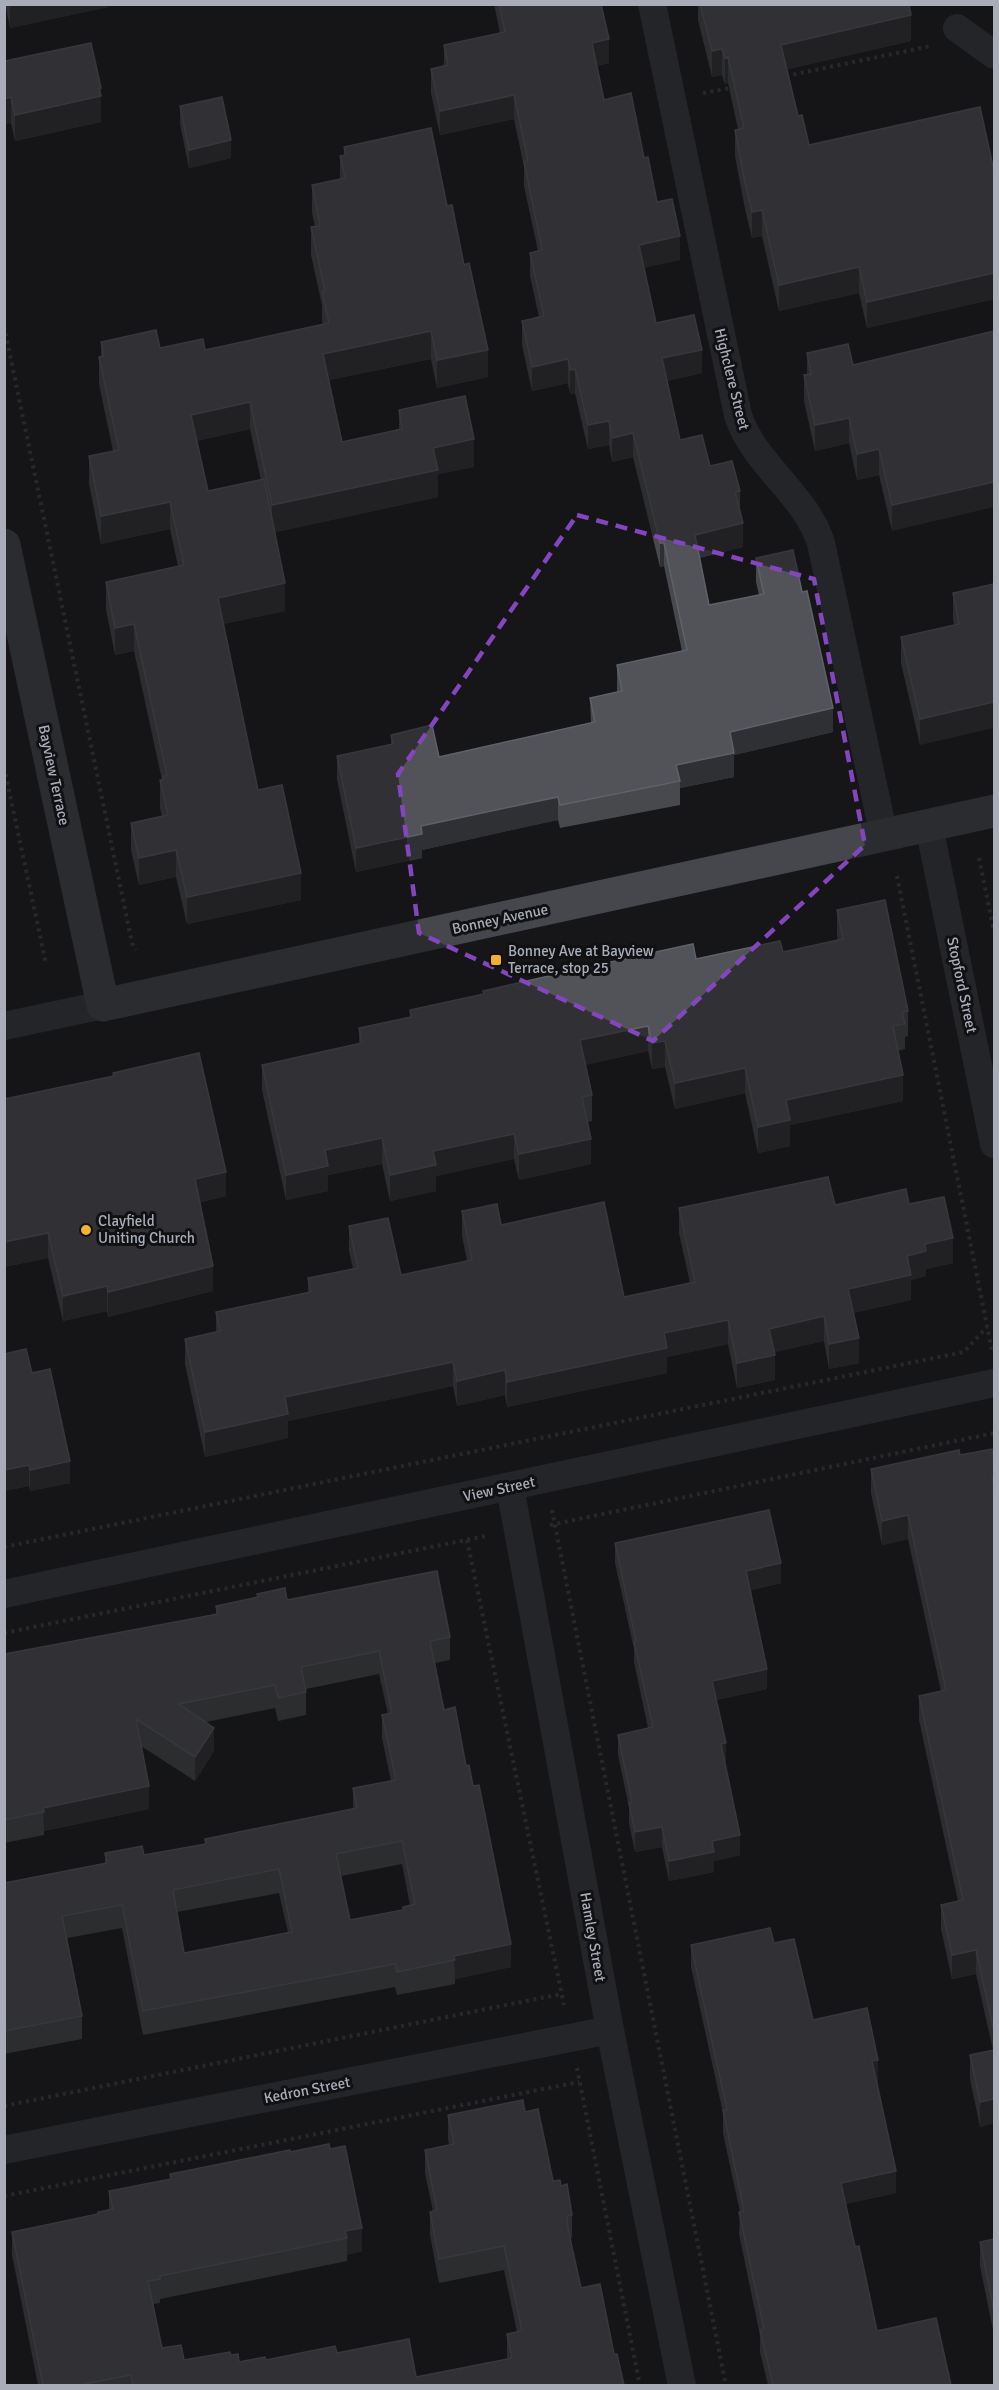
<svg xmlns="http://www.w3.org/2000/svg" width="999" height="2390" font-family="Signika,sans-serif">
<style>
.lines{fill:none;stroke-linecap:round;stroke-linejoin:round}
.path{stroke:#3d3f44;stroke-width:4;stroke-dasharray:3 4.5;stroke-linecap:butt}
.street{stroke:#37383d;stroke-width:28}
.secondary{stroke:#45474d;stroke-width:33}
.wall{fill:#47494d;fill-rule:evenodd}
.shaded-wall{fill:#2f3033}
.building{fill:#525359;stroke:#5f6168;stroke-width:1.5;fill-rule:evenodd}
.marked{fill:none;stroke:#8446be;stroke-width:4.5;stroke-dasharray:12 8;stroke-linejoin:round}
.poi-dot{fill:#f2b134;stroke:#111113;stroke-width:2}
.labels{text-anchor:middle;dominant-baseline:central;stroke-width:6;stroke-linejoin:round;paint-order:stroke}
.street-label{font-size:15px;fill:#a8adb8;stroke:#111113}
.poi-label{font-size:15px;fill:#a8adb8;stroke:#111113;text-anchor:start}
</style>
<rect width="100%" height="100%" fill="#161618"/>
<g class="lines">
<path class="path" d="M786,76L931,46
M703,93L731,88
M4,326L132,943L136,950
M4,767L46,964
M979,858L994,932
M897,876L992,1351
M552,1510L726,2386
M550,1525L994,1433
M467,1540L564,2005
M4,1547L964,1352L987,1327
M4,1633L486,1536
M577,2068L640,2386
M4,2106L561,1994
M4,2196L579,2082"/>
<path class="street" d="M652,4L738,415C754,465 805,493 821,543L884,836
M957,28L994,55
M929,826L994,1144
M4,1026L103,1005
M510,1487L610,2030L682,2386
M4,1594L994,1383
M4,2150L610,2030"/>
<path class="secondary" d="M4,545L103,1005L994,811"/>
</g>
<path class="wall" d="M5,4H108V7L10,28Z
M494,4H601L609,63L597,66L604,100L644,158L657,202L680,260L644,267L656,323L702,373L667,381L680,440L740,491V514L743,547L699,558L709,605L759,595L756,582V558L833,732L734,755V777L680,788V805L560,828L558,820L529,826L422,850V858L356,872L337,780V756L391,744V735L439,757L591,723L590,698L617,692V665L682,651L664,566L660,567L633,457L612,462L609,445L588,449L575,393L570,394L568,383L532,391L522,345V321L539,317L530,276V253L538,251L524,186V167L514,119L440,135L431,93V69L444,66V45L500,33Z
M698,4H909L911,41L787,69L798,116L809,145L994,171V299L867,328L859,293L779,311L762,236L752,238L745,209L735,156V130L738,129L728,83L725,84L722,75L712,77L698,20Z
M5,61L101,88V122L15,141L11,123Z
M180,106L231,158L189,168L180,124Z
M344,147L447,206L464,265L488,377L437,388L431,359L329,380L342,442L399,429V410L474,467L438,474V497L275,532L285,611L223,624L258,790L301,900L187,924L176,877L139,885L131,850V823L162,816L160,808V780H162L134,651L115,655L106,609V582L178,566L170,529L101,544L89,484V456L113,451L99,384V357L101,356V342L160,348L205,350L323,325L322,319V305L311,255V227H315L312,213V185L340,179V156H344ZM250,429L261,480L208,491L196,441Z
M994,331L892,531L879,475L857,480L849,443L815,451L804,401V375H807V353L853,365Z
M994,584L920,745L901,663V637L954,625L953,619V593Z
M837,910L908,1011V1036L905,1037V1049L898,1051L903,1101L790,1125V1146L758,1153L745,1093L675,1109L665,1067L652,1069L648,1051L585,1065L592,1095V1121L588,1122L591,1164L519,1180L514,1159L436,1176V1191L390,1201L382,1164L328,1175V1191L286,1200L262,1090V1065L359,1043V1028L410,1017V1010L483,995V991L696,959L783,952L838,940L837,936Z
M113,1073L226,1196L200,1202L213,1291L108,1317L107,1311L63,1321L48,1258L4,1267V1099L113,1076Z
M909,1204L953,1263L926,1269V1276L911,1280V1300L853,1313L859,1363L829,1369L824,1341L774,1352L775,1380L737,1388L728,1344L667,1357V1373L507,1407L505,1395L457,1406L453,1386L288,1421V1438L205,1457L185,1364V1339L216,1332V1312L308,1292V1278L353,1269L349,1251V1226L401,1275L467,1261L462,1236V1211L501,1225L624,1297L690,1283L679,1233V1208Z
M4,1354L32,1373L70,1483L30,1491L29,1486L4,1491Z
M960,1455L994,1459V2123L980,2127L970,2079V2055L993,2050L976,1974L952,1979L941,1929V1905L958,1901L919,1720V1696L941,1691L908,1539L882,1545L871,1493V1469Z
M615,1543L781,1583L751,1590L767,1689L716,1700L726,1763H725L740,1855L714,1861V1872L669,1881L662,1847L635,1852L629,1823V1807L618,1755V1735L648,1728L634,1662V1649L615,1563Z
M257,1594L450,1637V1660L435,1663L444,1710L466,1766L511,1967L455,1979V1984L397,1995L395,1987L143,2035L122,1928L67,1938L82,2016V2039L4,2054V1883L105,1863V1853L144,1855L205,1844V1839L353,1809V1788L391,1781L382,1738V1715L388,1714L379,1674L306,1689V1715L278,1721L275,1708L206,1722L214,1751L195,1781L141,1746L149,1809L44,1831V1835L4,1843V1654L216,1614V1606L257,1597ZM402,1864L410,1905L403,1907V1910L350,1920L341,1876ZM279,1893L288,1932L184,1953L177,1912Z
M774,1943L813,2020L878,2082L877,2083L896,2193L845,2204L877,2331L951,2385H768L760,2352V2335L739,2234L740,2212L723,2133V2113L691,1967V1945Z
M525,2112L553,2181L561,2186L572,2215V2238L570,2239L581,2288L614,2354L624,2385H38L12,2255V2232L98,2215L109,2210V2191L170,2179V2174L290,2152L330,2149L362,2251L347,2255V2261L160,2299V2303L153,2304L162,2348L184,2360L231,2355L239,2362L337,2353L416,2377L507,2359V2334L517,2332L504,2270L439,2283L430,2235V2212L433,2211L425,2173V2150L449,2145L448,2139V2115Z
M994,2239V2335L980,2266V2242Z"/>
<path class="shaded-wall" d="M10,4H108V7L10,28Z
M911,15V41L781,71V45Z
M609,39V63L592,67V43Z
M722,49V75L712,77V51Z
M728,57V83L725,84V58Z
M101,88V122L15,141V115Z
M514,95V119L440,135V111Z
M11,97V123L4,124V99Z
M231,140V158L189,168V150Z
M762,210V236L752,238V212Z
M680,236V260L639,269V245Z
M859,267V293L779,311V285Z
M994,273V299L867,328V302Z
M431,331V359L323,381V354Z
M488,350V377L437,388V360Z
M702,350V373L662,382V358Z
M568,359V383L532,391V367Z
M575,369V393L570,394V370Z
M250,402V429L191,442V415Z
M849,418V443L815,451V425Z
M609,421V445L588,449V425Z
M633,433V457L612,462V438Z
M474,439V467L438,474V497L272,533V505L433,448Z
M879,449V475L857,480V454Z
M994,482V507L892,531V505Z
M170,502V529L101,544V516Z
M743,523V547L695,559V535Z
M660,543H664V566L660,567Z
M285,583V611L218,625V598Z
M134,624V651L115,655V628Z
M994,702V728L920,745V719Z
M833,708V732L734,755V777L680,788V781L676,765L730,732Z
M558,797V820L422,850V858L356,872V848L421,826Z
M176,850V877L139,885V858Z
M301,873V900L187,924V897Z
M648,1026V1051L580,1066V1040Z
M665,1041V1067L652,1069V1043Z
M745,1068V1093L675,1109V1083Z
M903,1075V1101L790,1125V1146L758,1153V1127L786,1100Z
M514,1134V1159L436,1176V1191L390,1201V1175L433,1151Z
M382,1138V1164L328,1175V1191L286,1200V1175L325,1150Z
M591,1139V1164L519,1180V1154Z
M226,1172V1196L195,1204V1179Z
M48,1233V1258L4,1267V1242Z
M953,1238V1263L926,1269V1276L911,1280V1300L848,1314V1289L925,1244Z
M213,1266V1291L108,1317V1292Z
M107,1286V1311L63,1321V1296Z
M824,1316V1341L769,1353V1329Z
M728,1320V1344L667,1357V1373L507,1407V1382L664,1333Z
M859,1338V1363L829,1369V1344Z
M775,1355V1380L737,1388V1363Z
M453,1362V1386L288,1421V1438L205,1457V1432L285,1397Z
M505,1370V1395L457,1406V1381Z
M70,1461V1483L30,1491V1470Z
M29,1465V1486L4,1491V1470Z
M992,1477H994V1501Z
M908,1515V1539L882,1545V1521Z
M781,1563V1583L746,1591V1571Z
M767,1669V1689L712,1701V1681Z
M214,1728V1751L195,1781V1757Z
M726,1743V1763L721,1764V1744Z
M149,1786V1809L44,1831L43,1808Z
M662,1827V1847L635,1852V1832Z
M740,1835V1855L714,1861V1872L669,1881V1861L712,1841Z
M511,1944V1967L455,1979L454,1956Z
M976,1950V1974L952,1979V1955Z
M878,2060V2082L872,2084V2061Z
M994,2099V2123L980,2127V2102Z
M896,2171V2193L841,2205V2183Z
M362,2228V2251L347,2255V2238L345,2231Z"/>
<path class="building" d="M499,4H601L609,39L592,43L604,100L631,93L644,158L648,157L657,202L672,199L680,236L639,245L656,323L694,315L702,350L662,358L680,440L702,435L710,466L732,461L740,491L735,492L743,523L695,535L709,605L764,594L756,558L793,550L802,592L807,591L833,708L730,732L734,753L676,765L680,781L560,805L558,797L529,803L421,826L422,834L356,848L337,756L393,744L391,735L432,725L439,757L595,722L590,698L622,691L617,665L687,650L664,543H660L633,433L612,438L609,421L588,425L575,369L570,370L568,359L532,367L522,321L544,316L530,253L542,250L524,162L528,161L514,95L440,111L431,69L448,65L444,45L505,32Z
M700,4H909L911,15L781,45L798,116L802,115L809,145L980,107L994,171V273L867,302L859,267L779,285L762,210L752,212L745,183L735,130L744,128L728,57L725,58L722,49L712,51Z
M91,43L101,88H99L101,96L15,115L11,97L4,99V59L5,61Z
M222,97L231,140L189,150L180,106Z
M431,128L447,206L452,205L464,265L469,263L488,350L437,360L431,331L323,354L342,442L402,429L399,410L465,396L474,439L433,448L438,470L272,505L250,402L191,415L208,491L264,479L285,583L218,598L258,790L282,785L301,873L187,897L176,850L139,858L131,823L168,815L160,780H163V776H167L134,624L115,628L106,582L184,565L170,502L101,516L89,456L119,450L99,357L104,356L101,342L156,330L160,348L203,339L205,350L329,323L322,292L325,291L311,227L320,226L312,185L345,178L340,156L346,155L344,147Z
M994,331V482L892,505L879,449L857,454L849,418L815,425L804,375L811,374L807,353L848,344L853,365Z
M994,584V702L920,719L901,637L959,624L953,593Z
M885,900L908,1011L902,1012L905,1024L893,1026L903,1075L786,1100L790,1120L758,1127L745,1068L675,1083L665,1041L652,1043L648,1026L580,1040L592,1095L582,1097L591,1139L519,1154L514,1134L433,1151L436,1165L390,1175L382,1138L325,1150L328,1166L286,1175L262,1065L362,1043L359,1028L411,1017L410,1010L484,994L483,991L642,955L693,944L696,959L780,941L783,952L843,939L837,910Z
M199,1053L226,1172L195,1179L213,1266L108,1292L107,1286L63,1296L48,1233L4,1242V1099L114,1076L113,1073Z
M828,1177L835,1205L906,1189L909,1204L944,1197L953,1238L925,1244L926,1251L907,1256L911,1275L848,1289L859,1338L829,1344L824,1316L769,1329L775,1355L737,1363L728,1320L664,1333L667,1348L507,1382L505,1370L457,1381L453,1362L285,1397L288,1414L205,1432L185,1339L220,1331L216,1312L311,1292L308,1278L358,1268L349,1226L388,1218L401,1275L472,1260L462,1211L497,1204L501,1225L604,1202L624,1297L695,1282L679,1208Z
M26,1349L32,1373L50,1369L70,1461L30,1470L29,1465L4,1470V1354Z
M992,1449L994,1459V1477H992L994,1491V2032L976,1950L952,1955L941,1905L963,1900L919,1696L946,1690L908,1515L882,1521L871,1469L959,1450L960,1455Z
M769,1510L781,1563L746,1571L767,1669L712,1681L726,1743L721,1744L740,1835L712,1841L714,1852L669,1861L662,1827L635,1832L629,1803L632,1802L618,1735L653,1727L634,1642L636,1641L615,1543Z
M437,1571L450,1637L430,1641L444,1710L455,1707L466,1766L469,1765L473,1786L479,1785L511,1944L454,1956L455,1960L397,1972L395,1964L143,2011L122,1905L62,1916L82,2016L4,2031V1883L107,1863L105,1853L142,1846L144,1855L206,1844L205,1839L357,1808L353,1788L396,1780L382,1715L392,1713L379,1651L301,1667L306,1692L278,1698L275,1685L179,1704L214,1728L195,1757L136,1719L149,1786L43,1808L44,1812L4,1820V1654L218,1614L216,1606L258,1597L257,1594L285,1588L287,1600ZM402,1841L415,1904L403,1907V1910L350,1920L336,1854ZM279,1869L292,1932L184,1953L173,1890Z
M770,1928L774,1943L794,1939L813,2020L867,2008L878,2060L872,2061L896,2171L841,2183L855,2247L859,2246L877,2331L936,2318L951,2385H773L760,2330L764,2329L739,2212L744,2211L723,2110H727L691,1945Z
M994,2050V2099L980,2102L970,2055Z
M523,2100L525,2112L538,2109L553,2181L560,2180L561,2186L567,2184L572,2215L567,2216L568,2229L581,2288L600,2284L614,2354H617L624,2385H133L131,2375L80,2385H43L12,2232L98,2214V2212L113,2209L109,2191L171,2179L170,2174L290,2150V2152L329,2144L330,2149L345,2146L362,2228L345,2231L347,2238L160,2276V2279L148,2281L162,2348L181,2345L184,2360L230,2352L231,2355L238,2354L239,2362L265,2357L266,2360L335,2346L337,2353L409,2339L416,2377L512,2358L507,2334L522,2331L504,2246L439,2259L430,2212L437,2210L425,2150L454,2144L448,2115Z
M994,2239V2311L980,2242Z"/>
<path d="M0 0H999V2390H0ZM577,515L814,579L865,845L653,1041L419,933L398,774Z" fill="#161618" fill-opacity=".55" fill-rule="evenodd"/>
<path class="marked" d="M577,515L814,579L865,845L653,1041L419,933L398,774Z"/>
<g class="poi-dot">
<rect x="490" y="954" width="12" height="12" rx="3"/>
<circle cx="86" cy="1230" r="6"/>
</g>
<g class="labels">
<g class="street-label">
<text transform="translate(732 379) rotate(76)">Highclere Street</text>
<text transform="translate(54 775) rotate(78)">Bayview Terrace</text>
<text transform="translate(500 919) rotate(-12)">Bonney Avenue</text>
<text transform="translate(962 985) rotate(78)">Stopford Street</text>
<text transform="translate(499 1489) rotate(-12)">View Street</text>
<text transform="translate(593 1937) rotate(80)">Hamley Street</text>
<text transform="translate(307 2090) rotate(-11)">Kedron Street</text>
</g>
<g class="poi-label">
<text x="508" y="951">Bonney Ave at Bayview<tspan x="508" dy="17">Terrace, stop 25</tspan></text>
<text x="98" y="1221">Clayfield<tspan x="98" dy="17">Uniting Church</tspan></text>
</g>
</g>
<rect width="999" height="2390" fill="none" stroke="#a8adb8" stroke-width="12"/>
</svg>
